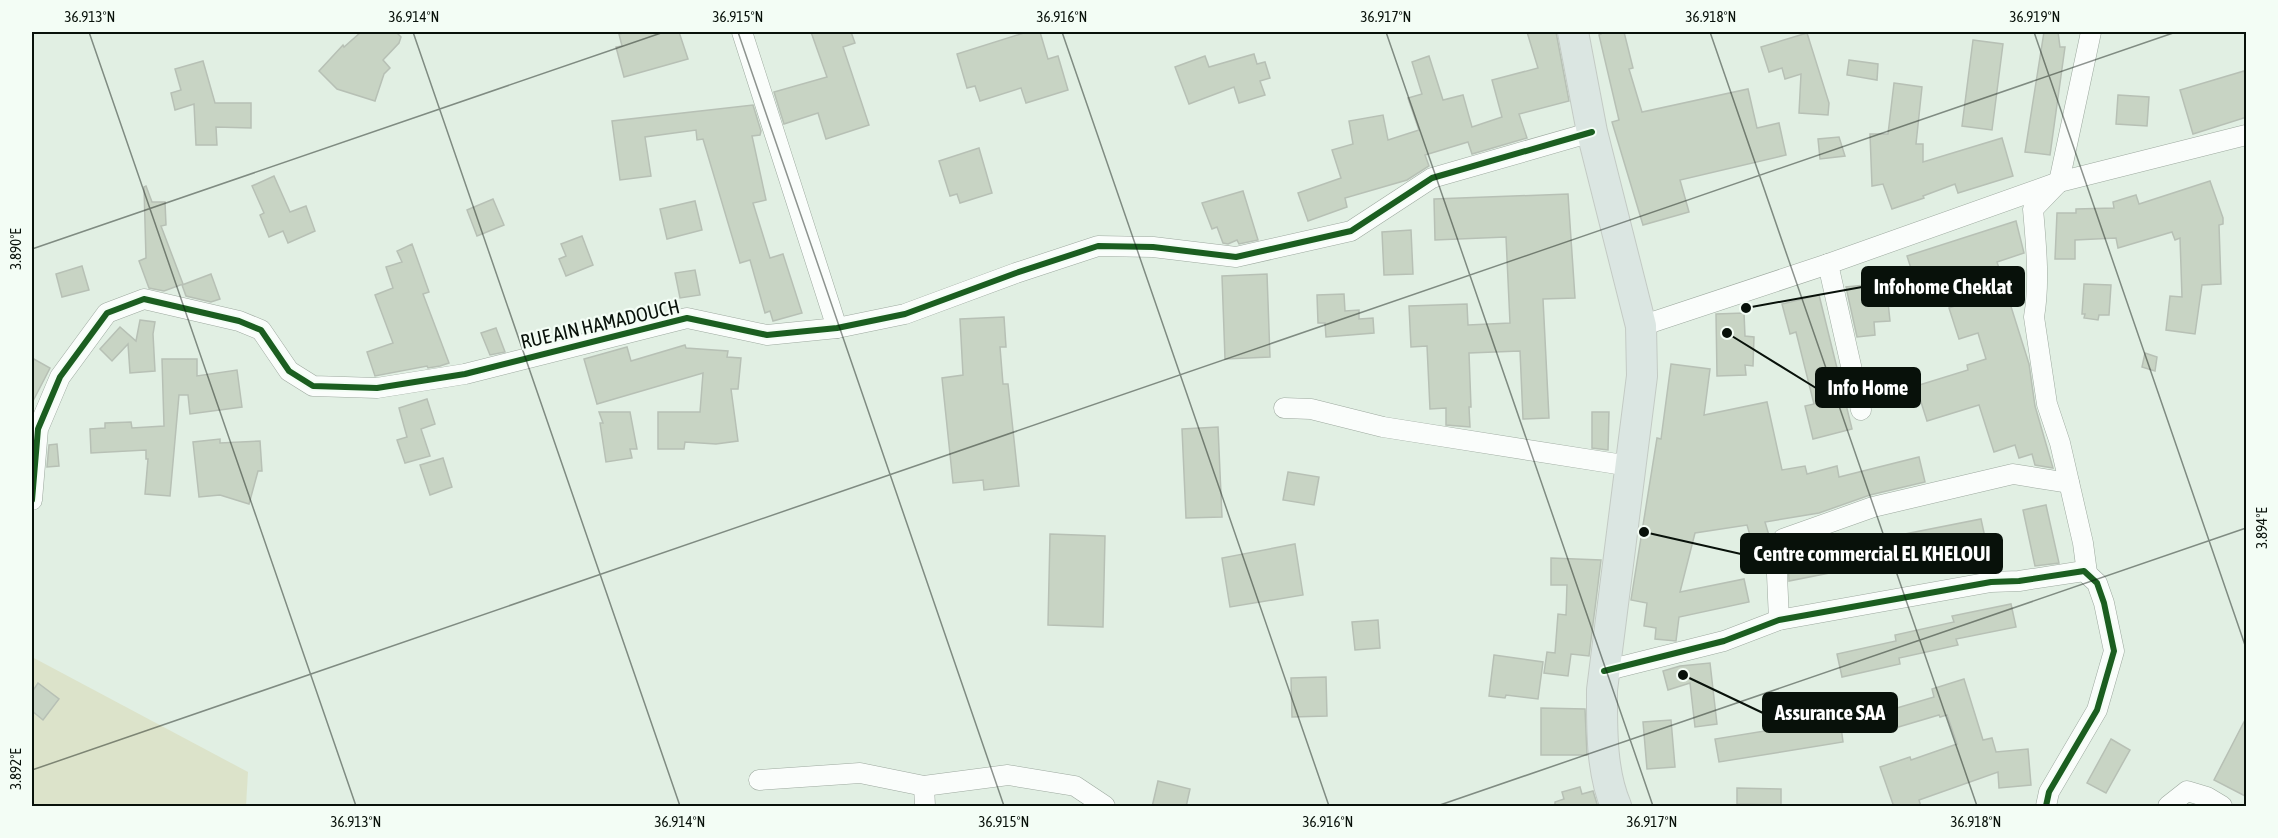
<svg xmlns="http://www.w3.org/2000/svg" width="2278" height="838" viewBox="0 0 2278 838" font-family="'Asap Condensed',sans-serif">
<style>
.built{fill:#d6eeda}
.green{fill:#dce3ca}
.building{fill:#c8d4c4;stroke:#b7c0b5;stroke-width:1.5}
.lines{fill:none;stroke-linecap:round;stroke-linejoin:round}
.street-casing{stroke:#9da99f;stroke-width:21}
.primary-casing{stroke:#c3cac4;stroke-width:32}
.street{stroke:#fafdfb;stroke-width:20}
.primary{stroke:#dbe6e2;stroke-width:30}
.cycleway-casing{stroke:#f3fdf5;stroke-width:10}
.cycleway{stroke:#1b5e20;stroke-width:6}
.ticks{fill:none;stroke:#08110a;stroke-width:1.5;stroke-opacity:0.45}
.labels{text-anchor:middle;stroke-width:4.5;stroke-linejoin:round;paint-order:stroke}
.street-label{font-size:20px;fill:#08110a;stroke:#f3fdf5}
.leader{fill:none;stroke:#08110a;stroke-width:2}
.callout-dot{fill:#08110a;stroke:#f3fdf5;stroke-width:2}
.callout{fill:#08110a;stroke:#08110a;stroke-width:2}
.callout-label{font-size:21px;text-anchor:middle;font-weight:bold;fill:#fff}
.neatline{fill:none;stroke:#08110a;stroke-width:2}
.ticks-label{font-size:15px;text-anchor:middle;fill:#08110a}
</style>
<rect width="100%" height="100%" fill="#e1efe3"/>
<!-- built -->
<path class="built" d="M1837,705l6,37 -24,4 -7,-38z"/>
<!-- green -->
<path class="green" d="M32,657l216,115 -2,34h-214z"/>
<!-- building -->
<g class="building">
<path d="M361,32h35l5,5 -2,6 -16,17 7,8 -6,6 -9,27 -38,-12 -18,-18 24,-26 1,2z"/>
<path d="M628,32h51l9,27 -64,18 -8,-30 6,-1 -3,-12z"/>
<path d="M811,32h40l4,11 -12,4 26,78 -43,14 -8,-26 -34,11 -10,-32 53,-15z"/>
<path d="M1027,32h13l8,27 10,-3 10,34 -42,13 -5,-15 -41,13 -5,-15 -8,2 -10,-34z"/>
<path d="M1527,32h29l13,69 -50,13 8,24 -55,16 -4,-12 -43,13 4,11 -22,14 -62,18 2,9 -39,14 -10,-28 43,-15 -9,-28 21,-6 -4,-23 34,-6 5,25 31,-10 -11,-32 14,-4 -10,-32 17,-6 14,44 20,-5 9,32 30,-10 -10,-37 46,-12z"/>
<path d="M1601,32h23l9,36 -4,1 13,43 106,-23 9,39 22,-5 7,32 -106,25 9,32 -46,13 -31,-103 7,-2 -20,-85 2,-1z"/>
<path d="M2044,32h14l2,15h5l-15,108 -25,-3z"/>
<path d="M1807,33l22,70 -1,12 -29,-2 2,-39 -16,5 -3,-11 -13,4 -8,-25z"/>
<path d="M1973,40l30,4 -11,86 -30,-4z"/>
<path d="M1254,54l3,10 8,-2 5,16 -10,3 5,14 -26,8 -5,-16 -45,17 -14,-37 30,-11 4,11z"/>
<path d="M1849,60l29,4 -1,16 -30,-5z"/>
<path d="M203,61l12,42h36v25l-35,-1 1,18h-21l-2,-41 -19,6 -4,-17 10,-3 -6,-21z"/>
<path d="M2244,71l3,9v37l-54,17 -13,-44z"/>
<path d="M1894,83l28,4 -6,57h7v18l79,-24 11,38 -55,17 -3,-9 -32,12 1,2 -32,11 -9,-25 -11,2 -2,-52h18z"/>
<path d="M2118,95l31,2 -2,29 -31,-2z"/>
<path d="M753,105l8,26 -1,4 -8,1 14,64 -13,3 17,55 13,-4 19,59 -29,8 -3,-10 -5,2 -15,-53 -10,3 -37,-124 -6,1 -1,-10 -51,7 6,39 -31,4 -8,-59z"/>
<path d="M1839,137l6,19 -25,3 -2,-20z"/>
<path d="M979,148l13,45 -32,10 -3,-9 -7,2 -11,-35z"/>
<path d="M274,176l16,36 16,-6 9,25 -27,12 -5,-12 -14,6 -9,-22 4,-2 -12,-27z"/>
<path d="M2210,181l13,37v6l-4,1 2,59 -19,1 -7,49 -29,-4 4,-34 12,1 -2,-59 -5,2 -3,-8 -54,16 -2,-10 -41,2v19h-20l2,-46h19v-4l38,-1 -1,-6 23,-7 3,9z"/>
<path d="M146,186l6,16h13l1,23 -5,1 22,58 -19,7 -15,-3 -10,-27 7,-3 -2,-71z"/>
<path d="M1243,191l15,49 -19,4 -2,-4 -9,4 -5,-1 -6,-16 -5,2 -10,-26z"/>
<path d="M1568,194l7,104 -32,1 6,119 -26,1 -3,-68 -51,2 2,54h-2l1,20 -24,-2v-17l-16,1 -3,-63 -16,1 -2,-41 58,-2 1,21 42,-2 -4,-86 -71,3 -1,-41z"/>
<path d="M493,199l11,26 -27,11 -10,-26z"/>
<path d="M695,201l7,29 -35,9 -7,-30z"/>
<path d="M2016,221l8,32 -27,9 32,102 6,42 18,62 -18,-3 -3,-11 -13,4 -4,-13 -21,7 -15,-47 -52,16 -11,-35 52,-16 -1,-5 19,-6 -8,-26 -19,6 -10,-31 20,-7 -9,-28 -43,14 -10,-31z"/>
<path d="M1411,230l2,44 -29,1 -2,-43z"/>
<path d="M582,236l11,29 -27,11 -7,-17 7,-3 -5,-12z"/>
<path d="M412,244l17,48 -6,2 26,69 -9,3 -12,2 -1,-2 -52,10 -8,-24 26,-9 -18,-48 18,-7 -7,-21 16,-5 -5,-11z"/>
<path d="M82,266l7,24 -27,7 -6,-23z"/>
<path d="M695,270l5,25 -20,3 -5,-25z"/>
<path d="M211,274l9,25 -9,3 -25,-6 -4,-11z"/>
<path d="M1267,274l3,83 -45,2 -3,-83z"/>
<path d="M1886,283l4,38 -16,1 1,13 -18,2 -11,-50z"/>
<path d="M2084,284l27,1 -2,30h-10l-1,5 -14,-2 1,-4h-3z"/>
<path d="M1344,294l1,17 14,-1v9l14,-1 1,15 -48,4 -1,-14h-7l-1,-28z"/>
<path d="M1819,295l33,134 -39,10 -8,-33 9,-2 -18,-72 -6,2 -8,-30z"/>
<path d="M1744,313l1,23 9,1 -1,29 -8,-1 1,10 -29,1 -1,-62z"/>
<path d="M1004,317l2,30h-6l3,37h5l11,102 -35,4 -1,-10 -30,3 -11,-105 21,-3 -3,-56z"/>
<path d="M140,320l15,2 -2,12 2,37 -25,2 -2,-29 -16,17 -12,-12 20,-22 16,14z"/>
<path d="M496,328l9,24 -15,3 -9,-22z"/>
<path d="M685,345l1,3 42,3 -1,6 14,1 -3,31h-7l7,52 -22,3 -31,-2 -1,7h-26v-37h42l3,-39 -106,31 -13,-45 43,-12 4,14z"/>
<path d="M2145,353l12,4 -2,14 -13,-4z"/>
<path d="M32,358l18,10 -18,35z"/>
<path d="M162,359h35v17l40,-6 5,37 -52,7 -2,-19h-9l-9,101 -25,-2 3,-35h-2v-9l-55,3 -1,-24 15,-1v-5l26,-1 1,6 32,-2z"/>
<path d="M1671,364l39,5 -6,46 63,-13 15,68 23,-4 2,8 30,-8 2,11 80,-20 6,25 -55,13 -51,18 -54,9 5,17 -4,6 -12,4 -7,-24 -52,8 -15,59 64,-13 5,23 -70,15 -3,24 -21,-2 1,-11 -12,-2 3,-23 -16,-3 26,-162 4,1z"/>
<path d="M427,399l8,25 -14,5 9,27 -25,7 -8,-23 10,-3 -8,-29z"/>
<path d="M599,412h31l7,37h-7l2,9 -26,4 -6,-39h3z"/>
<path d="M1592,412h17l-1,38 -16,-2z"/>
<path d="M1218,427l4,90 -36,1 -4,-89z"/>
<path d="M220,439v4l40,-2 2,30h-4l-9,33 -29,-9 -21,2 -6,-55z"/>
<path d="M57,444l2,22 -12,1 2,-22z"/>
<path d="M443,458l9,29 -22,8 -10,-30z"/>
<path d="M1288,472l31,5 -5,28 -31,-5z"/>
<path d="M2046,505l13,58 -24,3 -12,-56z"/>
<path d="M1981,519l5,23 -197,39 -1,-24z"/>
<path d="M1050,534l55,2 -2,91 -55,-2z"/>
<path d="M1295,544l8,51 -73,12 -8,-49z"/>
<path d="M1551,558l50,2 -12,96 -18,-2 -3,22 -24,-3 3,-21 8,1 3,-39 8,1 1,-30h-16z"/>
<path d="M2011,604l5,23 -60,12 2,6 -59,13 1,6 -58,13 -5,-23 59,-13 -1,-6 59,-13 -2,-6z"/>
<path d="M1378,620l2,28 -25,2 -3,-28z"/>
<path d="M1494,655l49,7 -5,37 -32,-4 -1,3 -16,-2z"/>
<path d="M1710,663l7,61 -22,3 -5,-44 -22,7 -5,-19 17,-5z"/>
<path d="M1326,677l1,39 -35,1 -1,-39z"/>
<path d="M1964,679l19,61 9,-2 4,14 32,-3 3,36 -32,3 -1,-16 -79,28 2,7h-27l-14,-40 30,-10 1,3 46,-16 -10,-29 -7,2 -1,-2 -44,13 -5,-18 44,-13 -2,-8z"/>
<path d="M38,683l21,16 -16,21 -11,-9v-19z"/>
<path d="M1541,708l44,1 2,46h-46z"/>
<path d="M2247,716v81l-33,-17z"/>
<path d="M1840,719l3,23 -124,20 -4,-23z"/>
<path d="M1671,720l4,47 -28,2 -4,-47z"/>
<path d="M2111,739l19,11 -24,43 -19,-10z"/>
<path d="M1158,781l32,8 -4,18h-34z"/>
<path d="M1580,787l2,7 11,-3 5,16h-43v-5l9,-3 -2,-7z"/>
<path d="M1737,788l44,1v16l-44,-1z"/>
</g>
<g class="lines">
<!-- street casing -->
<g class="street-casing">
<g id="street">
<path d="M742,32l95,296"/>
<path d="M1828,264l33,146"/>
<path d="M1641,326l187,-62 231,-82 187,-47"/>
<path d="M1284,408l27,1 72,18 247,39"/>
<path d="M32,500l6,-71 22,-52 47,-64 37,-14 95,22 22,9 28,41 24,15 64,2 88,-14 222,-56 80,17 70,-7 68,-14 111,-41 82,-27 55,1 83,10 115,-26 81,-53 160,-46"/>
<path d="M2087,573l-4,-30 -23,-100 -13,-39 -13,-87c6,-35 2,-73 -1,-108l26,-27 32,-150"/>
<path d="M1779,620l-3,-68 7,-13 90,-32 140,-33 56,9"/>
<path d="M1604,671l120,-30 55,-21 212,-38 28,-1 65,-10 13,12 7,20 10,48 -17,59 -48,82 -3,14"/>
<path d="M759,780l101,-7 64,13 84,-11 67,11 30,20"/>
<path d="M924,786l1,20"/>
<path d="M2168,806l19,-15 20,6 15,9"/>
</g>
</g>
<!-- primary casing -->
<g class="primary-casing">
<path id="primary" d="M1573,32l19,100 49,194 1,50 -40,314c0,38 -1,81 14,116"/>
</g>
<!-- street -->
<use href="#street" class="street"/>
<!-- primary -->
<use href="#primary" class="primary"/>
<!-- cycleway casing -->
<g class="cycleway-casing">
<g id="cycleway">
<path d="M32,500l6,-71 22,-52 47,-64 37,-14 95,22 22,9 28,41 24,15 64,2 88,-14 222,-56 80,17 70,-7 68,-14 111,-41 82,-27 55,1 83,10 115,-26 81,-53 160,-46"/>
<path d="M1604,671l120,-30 55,-21 212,-38 28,-1 65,-10 13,12 7,20 10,48 -17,59 -48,82 -3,14"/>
</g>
</g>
<!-- cycleway -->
<use href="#cycleway" class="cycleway"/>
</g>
<!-- ticks -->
<path class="ticks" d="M89,32l267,774M413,32l267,774M738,32l266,774M1062,32l267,774M1386,32l267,774M1710,32l267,774M2034,32l212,616M32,249l632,-217M32,770l2144,-738M32,805v1M1437,806l809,-278"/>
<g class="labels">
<!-- street labels -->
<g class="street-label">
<text transform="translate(600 324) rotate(-13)" y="7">RUE AIN HAMADOUCH</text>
</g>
</g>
<!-- callouts -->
<path class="leader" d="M1746 308L1862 287M1727 333L1816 388M1644 532L1741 554M1683 675L1763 713"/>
<g class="callout-dot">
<circle cx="1746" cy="308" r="6"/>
<circle cx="1727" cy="333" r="6"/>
<circle cx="1644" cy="532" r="6"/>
<circle cx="1683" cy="675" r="6"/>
</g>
<g class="callout">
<rect x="1862" y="267" width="162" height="39" rx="6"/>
<rect x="1816" y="368" width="104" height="39" rx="6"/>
<rect x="1741" y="534" width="261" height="39" rx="6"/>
<rect x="1763" y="693" width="134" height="39" rx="6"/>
</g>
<g class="callout-label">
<text x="1943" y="294">Infohome Cheklat</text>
<text x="1868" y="395">Info Home</text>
<text x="1872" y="561">Centre commercial EL KHELOUI</text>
<text x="1830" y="720">Assurance SAA</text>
</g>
<!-- border -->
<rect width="2278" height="838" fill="none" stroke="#f3fdf5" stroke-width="66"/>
<rect x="33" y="33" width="2212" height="772" class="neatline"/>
<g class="ticks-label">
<text x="90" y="22">36.913°N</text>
<text x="414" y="22">36.914°N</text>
<text x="738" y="22">36.915°N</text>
<text x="1062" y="22">36.916°N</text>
<text x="1386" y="22">36.917°N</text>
<text x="1711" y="22">36.918°N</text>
<text x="2035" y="22">36.919°N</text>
<text transform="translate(16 249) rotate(-90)" y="5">3.890°E</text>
<text transform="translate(2262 528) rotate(-90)" y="5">3.894°E</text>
<text transform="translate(16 769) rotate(-90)" y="5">3.892°E</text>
<text x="356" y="827">36.913°N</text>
<text x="680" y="827">36.914°N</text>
<text x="1004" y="827">36.915°N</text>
<text x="1328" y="827">36.916°N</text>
<text x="1652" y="827">36.917°N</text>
<text x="1976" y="827">36.918°N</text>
</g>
</svg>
